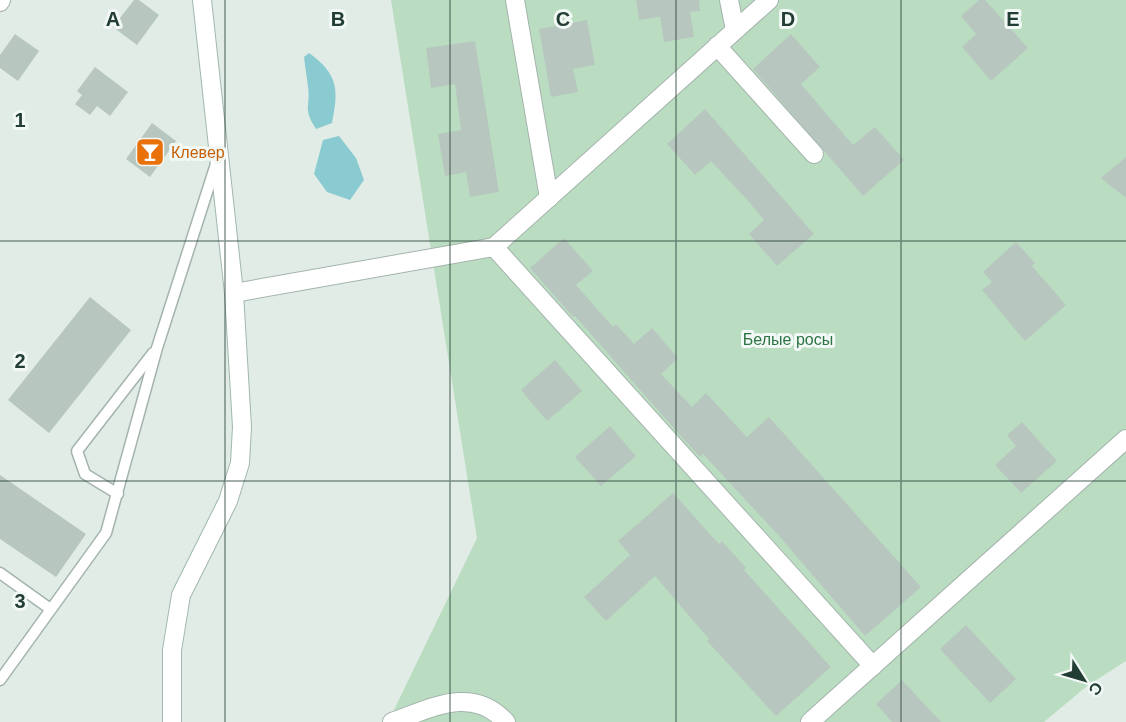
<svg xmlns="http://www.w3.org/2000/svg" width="1126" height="722" viewBox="0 0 1126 722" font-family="Arial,sans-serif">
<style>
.green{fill:#baddc1}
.water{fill:#89cbd1}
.building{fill:#b7c7bf}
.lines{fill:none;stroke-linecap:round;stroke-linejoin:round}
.lane-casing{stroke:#a4b4ad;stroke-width:13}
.street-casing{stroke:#a4b4ad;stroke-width:20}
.secondary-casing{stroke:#a0b8ae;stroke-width:20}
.lane{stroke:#fff;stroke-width:10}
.street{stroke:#fff;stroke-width:18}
.secondary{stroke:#fff;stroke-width:18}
.grid{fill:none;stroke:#223d34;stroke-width:1.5;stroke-opacity:0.55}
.labels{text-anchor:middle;stroke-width:6;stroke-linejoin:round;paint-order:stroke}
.food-label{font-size:16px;fill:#c56008;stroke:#f2f8f5;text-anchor:start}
.park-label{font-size:16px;fill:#2c7343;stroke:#f2f8f5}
.grid-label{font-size:20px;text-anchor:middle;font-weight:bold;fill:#223d34;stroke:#f2f8f5;stroke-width:6;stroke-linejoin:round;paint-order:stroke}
</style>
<rect width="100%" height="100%" fill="#e1ece6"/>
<!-- green -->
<path class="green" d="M391,0h735v661l-39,25 -43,36h-635l-17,-8 85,-176z"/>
<!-- water -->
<g class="water">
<path d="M309,53c29,21 30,36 23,70l-16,6c-14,-22 -5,-22 -8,-42 -1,-10 -3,-20 -4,-30z"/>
<path d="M339,136l17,22 8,22 -14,20 -23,-8 -13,-18 9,-34z"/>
</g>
<!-- building -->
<g class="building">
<path d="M134,0h5l20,15 -22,30 -24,-18z"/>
<path d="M636,0h63l1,11 -10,1 4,25 -30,5 -4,-25 -21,3z"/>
<path d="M979,0h6l43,48 -37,33 -29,-34 14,-13 -15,-18z"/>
<path d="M587,20l8,45 -22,4 5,23 -27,5 -12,-68z"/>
<path d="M15,34l24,17 -21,30 -18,-13v-13z"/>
<path d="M791,34l29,33 -19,17 52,61 22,-18 29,33 -41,36 -110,-127z"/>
<path d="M475,41l24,151 -29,5 -4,-25 -21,4 -7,-42 23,-4 -6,-46 -24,4 -5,-40z"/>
<path d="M95,67l33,25 -18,24 -13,-10 -7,9 -15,-11 7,-9 -5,-4z"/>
<path d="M705,109l109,125 -37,32 -28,-32 15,-14 -16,-19 -37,-40 -16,14 -28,-31z"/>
<path d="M152,123l24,18 -26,36 -24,-18z"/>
<path d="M1126,157v41l-25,-20z"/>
<path d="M564,238l29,33 -17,14 37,42 3,-3 18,20 18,-16 26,30 -17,16 31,33 14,-14 41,44 22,-20 152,170 -56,49 -86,-100 -76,-82 -3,3 -23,-25 -102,-116 -2,1 -43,-49z"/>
<path d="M1016,242l19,21 -3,3 34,39 -41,36 -43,-51 10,-8 -9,-10z"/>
<path d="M90,297l41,33 -82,103 -41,-33z"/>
<path d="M555,360l27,31 -35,30 -26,-31z"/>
<path d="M1022,422l35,39 -36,32 -26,-28 21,-19 -9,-11z"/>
<path d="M610,426l26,30 -35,30 -26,-29z"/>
<path d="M0,475l86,59 -30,43 -56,-38z"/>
<path d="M673,493l46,51 3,-3 24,27 -2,2 87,97 -55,49 -69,-75 2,-2 -54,-63 -49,45 -22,-24 46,-42 -12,-14z"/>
<path d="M966,625l50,54 -26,24 -50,-54z"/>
<path d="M902,680l39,42h-49l-16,-18z"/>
</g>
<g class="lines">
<!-- lane casing -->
<g class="lane-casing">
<g id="lane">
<path d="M118,494l-33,-20 -8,-23 76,-98"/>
<path d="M0,573l49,35"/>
<path d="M0,680l106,-147 51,-185 59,-184"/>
</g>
</g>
<!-- street casing -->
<g class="street-casing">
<g id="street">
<path d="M515,0l34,198"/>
<path d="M729,0l6,30"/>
<path d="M0,2l1,-2"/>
<path d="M717,46l97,108"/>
<path d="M494,247l379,419"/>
<path d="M234,293l260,-46 275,-247"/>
<path d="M392,722c40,-14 80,-37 114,0"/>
<path d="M810,722l316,-283"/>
</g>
</g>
<!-- secondary casing -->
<g class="secondary-casing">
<path id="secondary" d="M172,722v-72l9,-55 47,-94 12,-38 2,-36 -8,-134 -32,-293"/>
</g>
<!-- lane -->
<use href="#lane" class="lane"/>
<!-- street -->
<use href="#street" class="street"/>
<!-- secondary -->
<use href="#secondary" class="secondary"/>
</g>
<!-- grid -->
<path class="grid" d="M225,0v722M450,0v722M676,0v722M901,0v722M0,241h1126M0,481h1126"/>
<!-- icons -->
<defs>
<g id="bar-square" transform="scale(1.5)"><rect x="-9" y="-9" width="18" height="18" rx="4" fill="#e8710a" stroke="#f2f8f5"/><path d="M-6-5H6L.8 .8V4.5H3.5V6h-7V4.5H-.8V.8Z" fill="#fff"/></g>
</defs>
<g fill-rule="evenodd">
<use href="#bar-square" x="150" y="152"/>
</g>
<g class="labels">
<!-- food labels -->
<g class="food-label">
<text x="171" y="158">Клевер</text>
</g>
<!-- park labels -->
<g class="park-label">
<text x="788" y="345">Белые росы</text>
</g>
</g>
<g class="grid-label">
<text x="113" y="26">A</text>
<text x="338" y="26">B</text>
<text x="563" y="26">C</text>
<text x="788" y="26">D</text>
<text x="1013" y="26">E</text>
<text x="20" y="127">1</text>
<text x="20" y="368">2</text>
<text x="20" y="608">3</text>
</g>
<!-- north arrow -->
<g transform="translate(1084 680) rotate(127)" stroke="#f2f8f5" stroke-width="4.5" paint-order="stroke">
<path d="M0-4.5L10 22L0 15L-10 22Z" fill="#223d34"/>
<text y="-9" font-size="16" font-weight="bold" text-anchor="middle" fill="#223d34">С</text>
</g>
</svg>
